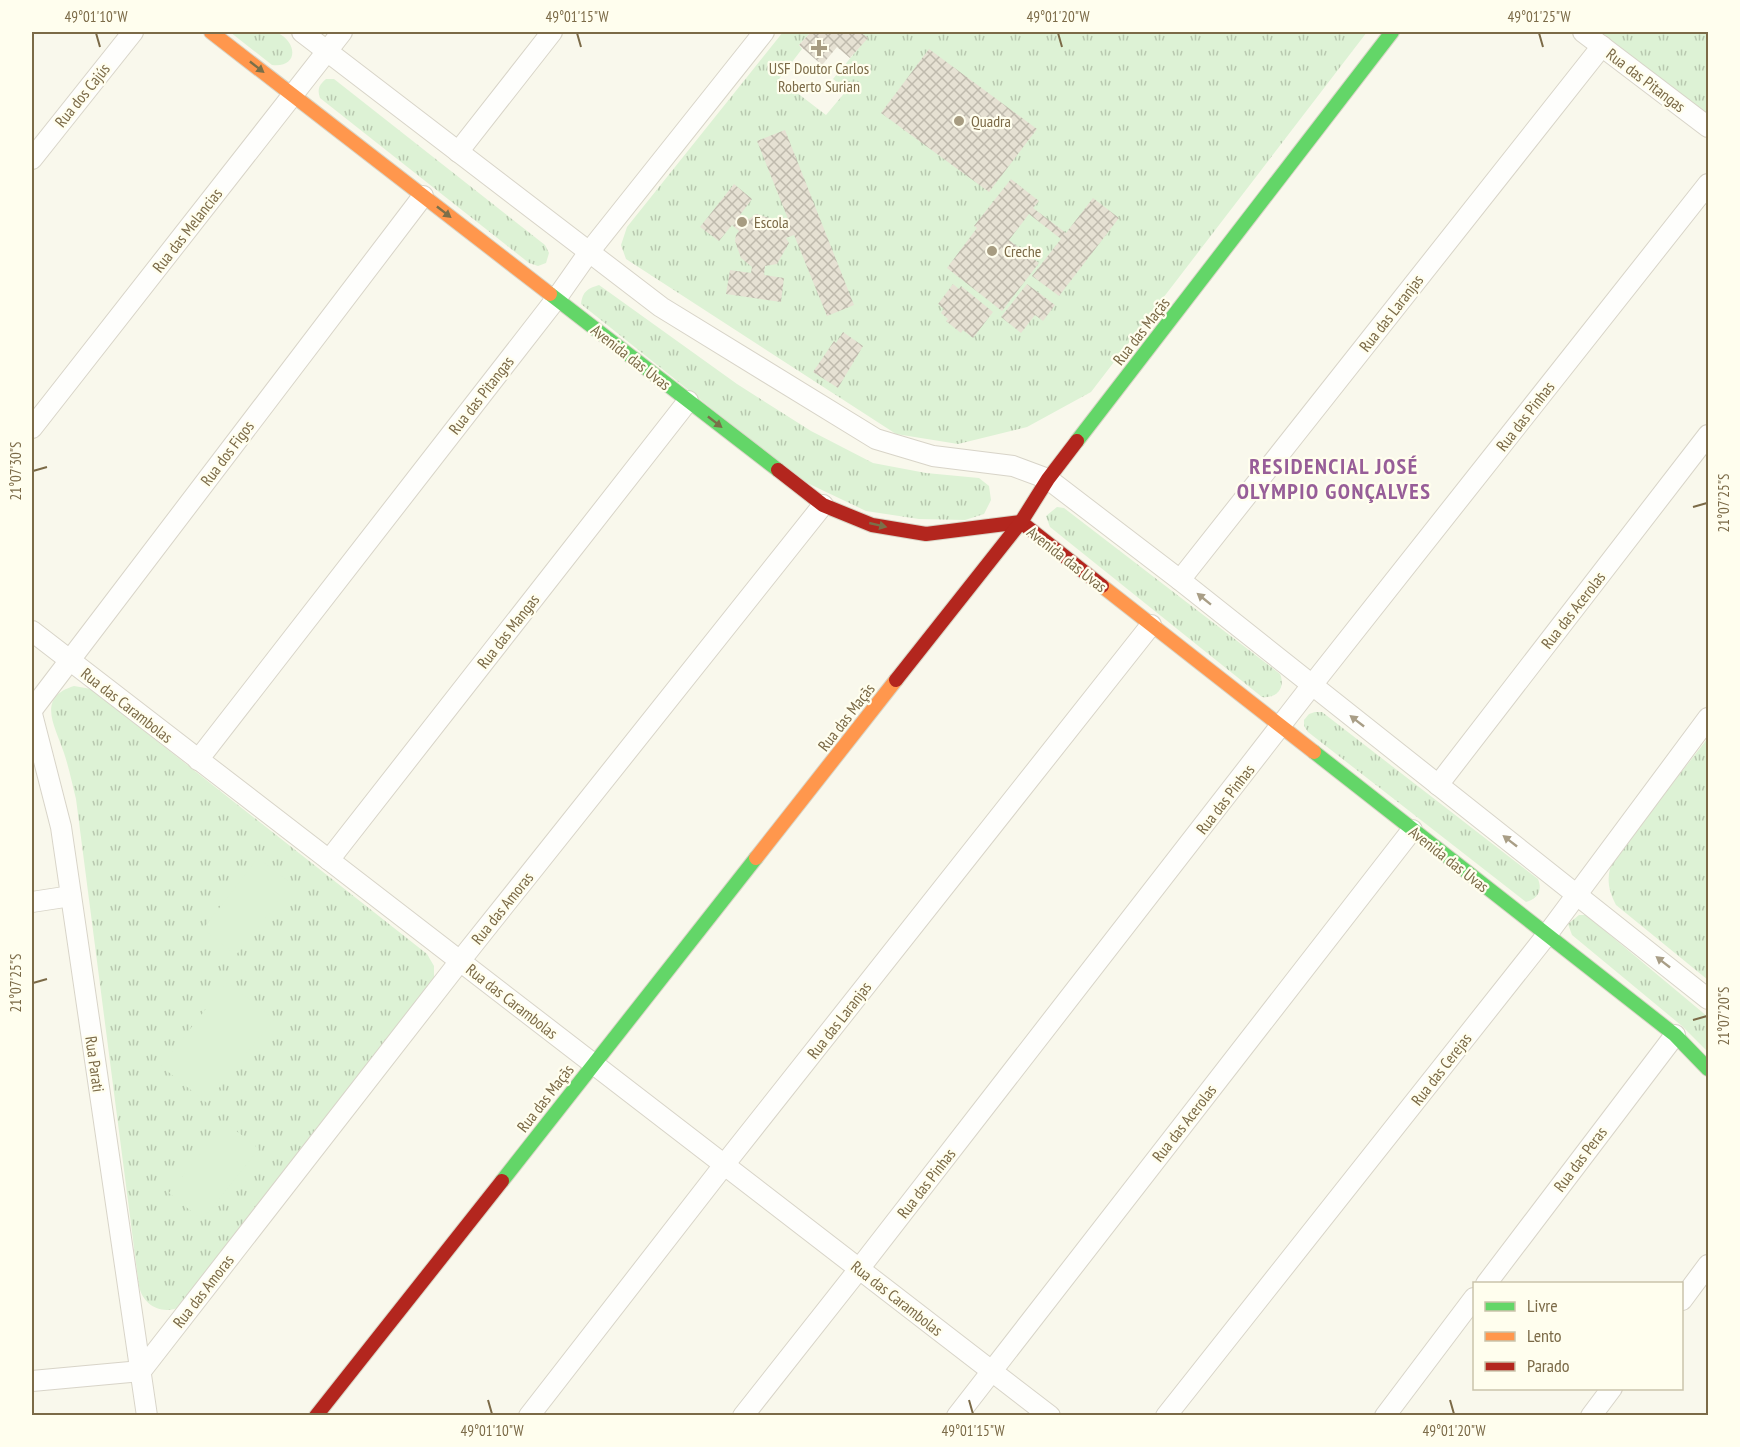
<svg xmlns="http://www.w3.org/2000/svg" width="1740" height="1447" viewBox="0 0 1740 1447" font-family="'PT Sans Narrow',sans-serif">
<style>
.grass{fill:url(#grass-tufts)}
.garden{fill:#ddf2d5}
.building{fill:url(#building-cross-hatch)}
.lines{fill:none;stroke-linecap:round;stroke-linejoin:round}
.street-casing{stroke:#d8d4c8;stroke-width:22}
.fast-casing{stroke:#d9d5c7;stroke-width:16}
.slow-casing{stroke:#d9d5c7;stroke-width:16}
.jam-casing{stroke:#d9d5c7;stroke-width:16}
.street{stroke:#fefefc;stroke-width:20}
.fast{stroke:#63d668;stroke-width:14}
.slow{stroke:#ff974d;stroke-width:14}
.jam{stroke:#b3261e;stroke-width:14}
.oneway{fill:#7a6f49}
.oneway2{fill:#a99e86}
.ticks{fill:none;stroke:#7b6a47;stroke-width:2}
.poi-dot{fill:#a79c81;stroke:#fffeee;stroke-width:2}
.labels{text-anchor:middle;stroke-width:4.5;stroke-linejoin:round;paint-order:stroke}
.poi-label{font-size:16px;fill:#7b6a47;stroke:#fffeee;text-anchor:start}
.street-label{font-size:16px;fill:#7b6a47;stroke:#fffeee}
.district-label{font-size:22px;font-weight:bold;letter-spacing:1.5px;fill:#975e98;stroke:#fffeee}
.neatline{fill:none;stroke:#7b6a47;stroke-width:2}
.ticks-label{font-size:15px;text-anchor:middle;fill:#7b6a47}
</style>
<defs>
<pattern id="grass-tufts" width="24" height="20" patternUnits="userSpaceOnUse" patternTransform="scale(1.5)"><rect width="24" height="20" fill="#ddf2d5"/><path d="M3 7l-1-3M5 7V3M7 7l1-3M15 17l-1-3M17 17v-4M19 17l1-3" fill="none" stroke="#b8c8af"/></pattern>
<pattern id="building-cross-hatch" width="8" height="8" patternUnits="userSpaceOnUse" patternTransform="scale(1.5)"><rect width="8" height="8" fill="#e6e1d3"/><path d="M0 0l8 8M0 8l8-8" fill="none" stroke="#bfbaad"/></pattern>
</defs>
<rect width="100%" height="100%" fill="#f9f8ec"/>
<!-- grass -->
<g class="grass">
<path d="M230,32c11,0 39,-4 48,1 20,10 20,35 -6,32z"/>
<path d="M783,32h23l3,2 -10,11 3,4 -23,30 47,36 21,-25 -14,-11 34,-41 -7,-6h507l-276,360 -64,35 -69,17 -62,-10 -270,-175 -5,-14 6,-18z"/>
<path d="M1601,32h107v85z"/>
<path d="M326,79h8l211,166 4,8 -3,10 -8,3 -9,-3 -209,-165c-3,-9 -1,-13 6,-19z"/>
<path d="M599,285l138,99 74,47 62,32 53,10 53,5 10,8 2,14 -7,14 -19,6 -46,-1 -53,-8 -65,-31 -220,-176c2,-13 6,-15 18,-19z"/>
<path d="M1057,507l7,1 216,166c6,14 -4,25 -18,23l-212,-170 -4,-11z"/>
<path d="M74,686l17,3 336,265 7,12v13l-252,327c-19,10 -39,0 -43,-20l-63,-487c-4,-16 -7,-31 -12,-46 -8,-26 -29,-55 10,-67z"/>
<path d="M1315,712h7l216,167c5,12 -1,20 -12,23l-218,-170 -4,-6v-6l5,-6z"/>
<path d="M1708,738v242l-92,-75c-9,-17 -10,-30 -2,-47z"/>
<path d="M1579,915h7l122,102v35l-26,-26 -110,-91 -4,-11z"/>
</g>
<!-- garden -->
<g class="garden">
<path d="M258,858l34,26 -56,71 -33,-26z"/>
<path d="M227,982l47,37 -67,84 -46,-37z"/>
<path d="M225,1122l34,27 -57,71 -33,-27z"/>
</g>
<!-- building -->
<g class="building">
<path d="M806,32h54l8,6 -18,20 -13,-11 -15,18 -23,-20 10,-11z"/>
<path d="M929,49l108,80 -48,63 -108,-79z"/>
<path d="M785,130l69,175 -27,11 -33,-81 -8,3 3,5 -12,21 -12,2 -1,9 20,3 -3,24 -55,-8 4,-24 21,3 1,-6 -11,-9 -6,-17 1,-6 3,-4 -7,-6 -13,16 -19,-14 34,-43 18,15 -12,16 6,6 10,-7 23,7 3,6 8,-3 -33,-83z"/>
<path d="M1011,179l28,22 -6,7 33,25 27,-35 26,20 -60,78 -27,-20 29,-37 -32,-25 -20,26 30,23 -37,48 -55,-43 30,-40 -3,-2z"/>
<path d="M953,284l6,5 2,-3 32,26 -20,26 -10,-8 -2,3 -15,-12 2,-2 -7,-6 3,-4 -6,-5z"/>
<path d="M1027,284l28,21 -12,16 -8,-6 -14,18 -20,-16z"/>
<path d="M843,332l20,14 -25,42 -25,-16 21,-31 2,2z"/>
</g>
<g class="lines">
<!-- street casing -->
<g class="street-casing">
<g id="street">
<path d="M302,32l359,275 215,132 57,17 80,10 35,13 132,101 528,419"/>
<path d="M1583,32l125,95"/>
<path d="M458,152l94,-120"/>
<path d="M32,159l101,-127"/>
<path d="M32,428l310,-396"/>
<path d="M1180,580l422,-534"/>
<path d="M32,631l1018,785"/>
<path d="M32,710l391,-514"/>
<path d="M32,714l29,113 86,589"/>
<path d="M198,760l358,-461 33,-47 175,-220"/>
<path d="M1438,785l270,-350"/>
<path d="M329,860l359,-459"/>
<path d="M32,902l39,-6"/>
<path d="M1486,1284l189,-249"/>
<path d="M1682,1300l26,-35"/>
<path d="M141,1371l319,-410 363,-456"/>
<path d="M32,1381l109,-10"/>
<path d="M529,1416l195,-251 427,-540"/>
<path d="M743,1416l116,-147 453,-584 396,-501"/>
<path d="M957,1416l455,-586"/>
<path d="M1166,1416l380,-480 162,-218"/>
<path d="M1385,1416l89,-118"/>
<path d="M1591,1416l21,-28"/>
</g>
</g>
<!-- fast casing -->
<g class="fast-casing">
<g id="fast">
<path d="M550,294l228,176"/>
<path d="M1077,441l315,-409"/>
<path d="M1314,752l361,283 33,34"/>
<path d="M502,1181l254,-323"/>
</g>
</g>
<!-- slow casing -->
<g class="slow-casing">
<g id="slow">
<path d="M211,32l339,262"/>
<path d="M1102,586l212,166"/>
<path d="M756,858l140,-178"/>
</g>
</g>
<!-- jam casing -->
<g class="jam-casing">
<g id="jam">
<path d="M778,470l45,35 49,20 54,9 95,-12 81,64"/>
<path d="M896,680l125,-158 27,-43 29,-38"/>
<path d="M316,1416l186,-235"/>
</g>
</g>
<!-- street -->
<use href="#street" class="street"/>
<!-- fast -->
<use href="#fast" class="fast"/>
<!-- slow -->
<use href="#slow" class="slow"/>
<!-- jam -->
<use href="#jam" class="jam"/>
</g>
<!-- one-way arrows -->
<defs><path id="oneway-solid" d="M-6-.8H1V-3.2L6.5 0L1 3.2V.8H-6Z" transform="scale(1.5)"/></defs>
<g class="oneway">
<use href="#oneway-solid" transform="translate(257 67) rotate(38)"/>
<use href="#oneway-solid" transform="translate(444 212) rotate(38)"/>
<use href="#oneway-solid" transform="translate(715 422) rotate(38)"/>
<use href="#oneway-solid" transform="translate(878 525) rotate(13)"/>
</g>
<g class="oneway2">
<use href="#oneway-solid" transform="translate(1204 599) rotate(-141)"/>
<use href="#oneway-solid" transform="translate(1357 721) rotate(-142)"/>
<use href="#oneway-solid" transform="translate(1510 841) rotate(-142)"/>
<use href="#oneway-solid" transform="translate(1663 962) rotate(-142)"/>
</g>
<!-- ticks -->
<path class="ticks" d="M96,33l4,14M577,33l4,14M1058,33l4,14M1539,33l4,14M33,471l14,-4M1693,507l14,-4M33,983l14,-4M1693,1020l14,-4M488,1400l4,14M969,1400l4,14M1450,1400l4,14"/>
<!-- markers -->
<g class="poi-dot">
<path d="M816 39h6v6h6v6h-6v6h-6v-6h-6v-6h6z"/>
<circle cx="959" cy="121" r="6"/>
<circle cx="742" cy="222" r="6"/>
<circle cx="992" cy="251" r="6"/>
</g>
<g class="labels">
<!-- poi labels -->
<g class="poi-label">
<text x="819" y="74" text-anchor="middle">USF Doutor Carlos<tspan x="819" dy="18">Roberto Surian</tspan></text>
<text x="971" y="127">Quadra</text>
<text x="754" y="228">Escola</text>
<text x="1004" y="257">Creche</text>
</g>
<!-- street labels -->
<g class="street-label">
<text transform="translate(1646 80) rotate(37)" y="6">Rua das Pitangas</text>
<text transform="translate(82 95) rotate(-51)" y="6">Rua dos Cajús</text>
<text transform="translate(187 230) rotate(-52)" y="6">Rua das Melancias</text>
<text transform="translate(1391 313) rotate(-52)" y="6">Rua das Laranjas</text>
<text transform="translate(1141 331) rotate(-52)" y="6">Rua das Maçãs</text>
<text transform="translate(631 357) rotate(38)" y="6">Avenida das Uvas</text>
<text transform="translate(481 395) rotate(-52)" y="6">Rua das Pitangas</text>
<text transform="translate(1525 416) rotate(-52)" y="6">Rua das Pinhas</text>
<text transform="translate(227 453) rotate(-53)" y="6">Rua dos Figos</text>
<text transform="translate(1067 559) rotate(38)" y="6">Avenida das Uvas</text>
<text transform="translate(1573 610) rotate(-52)" y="6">Rua das Acerolas</text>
<text transform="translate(508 631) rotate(-52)" y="6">Rua das Mangas</text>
<text transform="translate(127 705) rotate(38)" y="6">Rua das Carambolas</text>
<text transform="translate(846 717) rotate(-52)" y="6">Rua das Maçãs</text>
<text transform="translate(1225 799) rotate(-52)" y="6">Rua das Pinhas</text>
<text transform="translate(1449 859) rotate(38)" y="6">Avenida das Uvas</text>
<text transform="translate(502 908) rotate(-51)" y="6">Rua das Amoras</text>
<text transform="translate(512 1001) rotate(38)" y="6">Rua das Carambolas</text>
<text transform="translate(839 1020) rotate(-52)" y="6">Rua das Laranjas</text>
<text transform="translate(95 1064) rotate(82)" y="6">Rua Parati</text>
<text transform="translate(1441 1069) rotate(-52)" y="6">Rua das Cerejas</text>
<text transform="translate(545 1098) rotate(-52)" y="6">Rua das Maçãs</text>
<text transform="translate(1184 1123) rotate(-52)" y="6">Rua das Acerolas</text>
<text transform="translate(1580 1159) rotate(-53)" y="6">Rua das Peras</text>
<text transform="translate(926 1183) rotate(-52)" y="6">Rua das Pinhas</text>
<text transform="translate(203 1291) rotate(-52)" y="6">Rua das Amoras</text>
<text transform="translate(897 1298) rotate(38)" y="6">Rua das Carambolas</text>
</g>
<!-- district labels -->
<g class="district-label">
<text x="1334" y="474">RESIDENCIAL JOSÉ<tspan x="1334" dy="25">OLYMPIO GONÇALVES</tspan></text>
</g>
</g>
<!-- border -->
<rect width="1740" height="1447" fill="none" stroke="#fffeee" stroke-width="66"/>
<!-- legend -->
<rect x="1473" y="1282" width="210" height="108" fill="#fffeee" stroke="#cac3ab" stroke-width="1.5"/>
<rect x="1485" y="1302" width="30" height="9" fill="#63d668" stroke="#cac3ab" stroke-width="1.5"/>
<text x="1527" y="1312" font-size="18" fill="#7b6a47">Livre</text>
<rect x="1485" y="1332" width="30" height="9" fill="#ff974d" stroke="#cac3ab" stroke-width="1.5"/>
<text x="1527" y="1342" font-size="18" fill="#7b6a47">Lento</text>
<rect x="1485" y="1362" width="30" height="9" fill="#b3261e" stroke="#cac3ab" stroke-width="1.5"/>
<text x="1527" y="1372" font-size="18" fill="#7b6a47">Parado</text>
<rect x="33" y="33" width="1674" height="1381" class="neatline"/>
<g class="ticks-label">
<text x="96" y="22">49°01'10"W</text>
<text x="577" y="22">49°01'15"W</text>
<text x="1058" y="22">49°01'20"W</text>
<text x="1539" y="22">49°01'25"W</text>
<text transform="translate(16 471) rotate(-90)" y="5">21°07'30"S</text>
<text transform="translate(1724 503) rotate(-90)" y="5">21°07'25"S</text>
<text transform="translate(16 983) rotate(-90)" y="5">21°07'25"S</text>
<text transform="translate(1724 1016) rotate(-90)" y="5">21°07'20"S</text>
<text x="492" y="1436">49°01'10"W</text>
<text x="973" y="1436">49°01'15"W</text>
<text x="1454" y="1436">49°01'20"W</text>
</g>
</svg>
